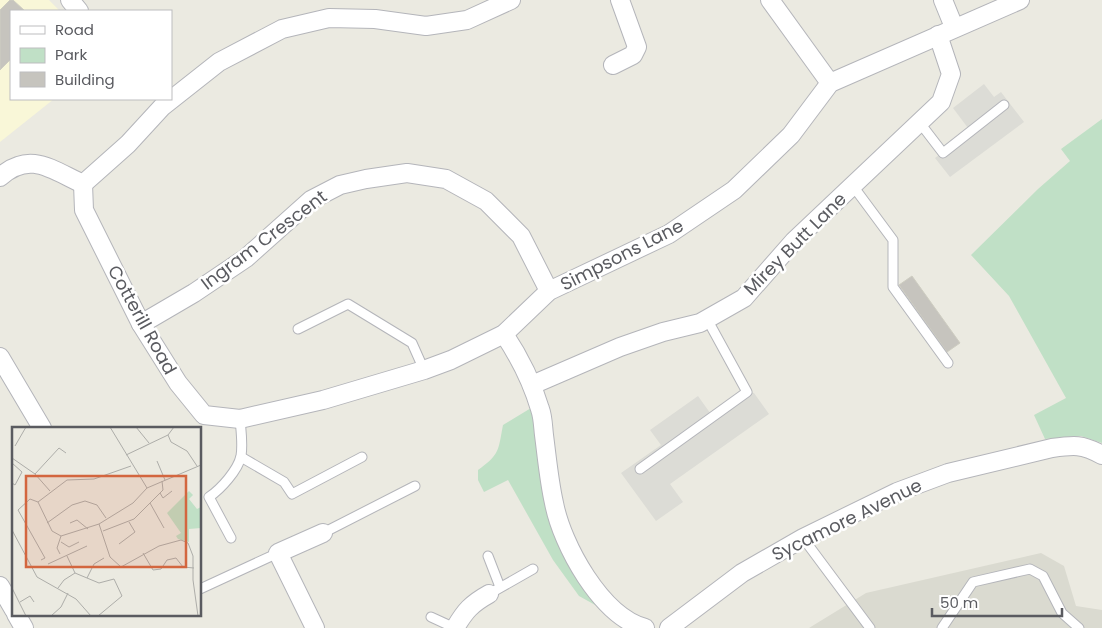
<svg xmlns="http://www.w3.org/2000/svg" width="1102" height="628" viewBox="0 0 1102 628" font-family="Poppins,sans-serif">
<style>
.commercial{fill:#f9f7d8}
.industrial{fill:#dcdcd6}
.education{fill:#dadad0}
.green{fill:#c0e0c6}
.building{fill:#c6c4be;stroke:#cecdc1}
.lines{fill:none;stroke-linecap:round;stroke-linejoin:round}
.lane-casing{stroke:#b4b5ba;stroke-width:11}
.street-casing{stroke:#b4b5ba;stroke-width:20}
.lane{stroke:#fff;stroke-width:9}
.street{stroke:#fff;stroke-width:18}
.labels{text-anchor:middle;stroke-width:5;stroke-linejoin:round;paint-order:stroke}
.street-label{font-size:18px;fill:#5a5b60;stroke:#fff}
.inset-road{fill:none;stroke:#adada9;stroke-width:1}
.view{fill:#d3663f;fill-opacity:0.15;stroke:#d3663f;stroke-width:2.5}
.inset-edge{fill:none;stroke:#5a5b60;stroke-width:2.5}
</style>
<rect width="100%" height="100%" fill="#ebeae1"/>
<!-- commercial -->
<path class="commercial" d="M0,0h49l11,11h-49v88h43l-54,43z"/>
<!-- industrial -->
<g class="industrial">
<path d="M984,84l10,13 7,-5 23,30 -74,55 -15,-19 36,-26 -18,-24z"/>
<path d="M747,392l7,1 15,21 -99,70 13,18 -27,19 -35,-48 40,-28 -11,-15 48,-34 15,21z"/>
</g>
<!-- education -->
<path class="education" d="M1041,553l23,13 12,40 26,4v18h-293l57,-35z"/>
<!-- green -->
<g class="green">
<path d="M1102,119v324l-21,-7 -36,3 -11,-24 32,-17 -57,-102 -38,-41 67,-66 32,-28 -9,-12z"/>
<path d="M531,408l7,16 7,61 61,126 -27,-15 -26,-36 -45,-80 -24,12 -6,-12v-10c22,-16 20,-19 25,-45z"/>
</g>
<!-- building -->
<g class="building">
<path d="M10,0h3l12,11h-14v48l-11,11v-60z"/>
<path d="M912,276l48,67 -13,9 -48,-67z"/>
</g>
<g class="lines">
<!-- lane casing -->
<g class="lane-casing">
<g id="lane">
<path d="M920,123l23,30 61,-48"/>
<path d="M853,186l40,54v47l55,76"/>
<path d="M298,329l50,-25 64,39 12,27"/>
<path d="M241,457l43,25 8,12 70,-37"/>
<path d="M640,469l107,-77 -40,-73"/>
<path d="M323,533l92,-47"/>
<path d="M231,538l-22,-41c12,-8 29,-27 32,-41 2,-12 0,-25 -1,-37"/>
<path d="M803,538l67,90"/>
<path d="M488,556l12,31"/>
<path d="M200,589l78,-36"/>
<path d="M489,594l44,-25"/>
<path d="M431,617l24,11"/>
<path d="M942,628l31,-46 57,-13 13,7 19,37 17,15"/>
</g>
</g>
<!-- street casing -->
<g class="street-casing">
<g id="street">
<path d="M70,0l9,11"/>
<path d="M770,0l60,83"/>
<path d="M943,0l11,27"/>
<path d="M613,65l20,-10 4,-8 -17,-47"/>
<path d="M0,177c30,-27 52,-7 83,7"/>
<path d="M83,184l1,26 57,114 37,59 26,32 36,4 83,-19 101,-30 27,-10 53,-26 45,-43 120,-57 65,-44 57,-55 39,-52 190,-83"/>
<path d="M83,184l45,-40 34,-37 57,-45 63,-33 47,-11 46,1 51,7 41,-6 44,-20"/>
<path d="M141,324l53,-31 52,-35 65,-58 29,-15 26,-6 41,-6 39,6 40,22 35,35 28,55"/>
<path d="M504,334c16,24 28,48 36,75 3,8 3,18 4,26 3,23 5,46 10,68 8,42 47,113 91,125"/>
<path d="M0,357l42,71"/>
<path d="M532,385l88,-38 43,-15 37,-9 44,-25 50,-57 147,-139 10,-28 -13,-39"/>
<path d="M0,586l14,24"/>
<path d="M16,614l8,14"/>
<path d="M315,628l-37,-75 45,-20"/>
<path d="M455,628c10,-17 16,-24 34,-34"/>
<path d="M669,628l73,-55 61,-35 94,-46 51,-19 104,-25c22,-3 30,-4 50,7"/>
</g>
</g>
<!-- lane -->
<use href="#lane" class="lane"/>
<!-- street -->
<use href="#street" class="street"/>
</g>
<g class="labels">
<!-- street labels -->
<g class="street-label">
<text transform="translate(264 240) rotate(-37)" y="6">Ingram Crescent</text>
<text transform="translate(795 244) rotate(-45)" y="6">Mirey Butt Lane</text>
<text transform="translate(622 255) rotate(-27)" y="6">Simpsons Lane</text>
<text transform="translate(142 320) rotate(61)" y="6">Cotterill Road</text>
<text transform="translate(847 520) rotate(-26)" y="6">Sycamore Avenue</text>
</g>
</g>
<!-- overview -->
<g transform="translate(12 427)">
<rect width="189" height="189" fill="#ebeae1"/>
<path d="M177,64l4,4 -4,4 8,10 4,-2v21l-12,1v13l-11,-3 -2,-3 5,-3 -14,-20z" fill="#c0e0c6"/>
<path class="inset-road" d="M98,0l37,61M124,0l13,16M162,0l-6,8 3,7 16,9 10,15M3,19l11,-19M114,28l42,-20M0,31l23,16 15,17M145,34l8,19M0,36l10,9 -7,13 -3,-2M23,47l24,-26 7,5M148,66l3,5 9,-7M26,75l29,-22 27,-1 37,-13M26,75l-8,-3 -12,11 27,48 -4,2M26,75l14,29 9,5M138,76l14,25M35,96l25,-18 13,-4 12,4 9,13M58,96l7,-3 11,9M87,97l11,33 11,10 38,-21 22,-6 7,3 5,13v24l5,36M0,103l25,47 39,22 15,17M91,104l31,-12 29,-29 -1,-9M49,109l38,-12 34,-21 14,-15 54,-23M49,115l8,5 10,-5M107,117l16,-12 -6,-10M131,126l10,17 8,-1 6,-9 9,-2 7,9 11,1M48,127l-3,-6 4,-12M55,129l8,17M36,137l39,-18M75,151l7,-14 10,-6M0,161l14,28M46,161l6,-8 11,-7 24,10 15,-4 8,17 -24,20M8,175l10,-6 4,6M39,189l10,-9 7,-14"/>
<path class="view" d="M14,49h160v91h-160z"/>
<rect width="189" height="189" class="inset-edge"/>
</g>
<!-- legend -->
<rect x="10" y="10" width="162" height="90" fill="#ffffff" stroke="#bdbdbf"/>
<rect x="20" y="26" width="25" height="8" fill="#ffffff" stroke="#bdbdbf"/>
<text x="55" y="35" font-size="15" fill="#5a5b60">Road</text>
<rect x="20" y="48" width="25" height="15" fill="#c0e0c6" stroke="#bdbdbf"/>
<text x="55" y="60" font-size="15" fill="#5a5b60">Park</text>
<rect x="20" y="72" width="25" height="15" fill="#c6c4be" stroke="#bdbdbf"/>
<text x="55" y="85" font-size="15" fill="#5a5b60">Building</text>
<!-- scale -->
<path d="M932 608v8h130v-8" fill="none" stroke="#5a5b60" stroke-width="2.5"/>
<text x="940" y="608" font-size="15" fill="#5a5b60" stroke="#ffffff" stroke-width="4" paint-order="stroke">50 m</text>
</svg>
